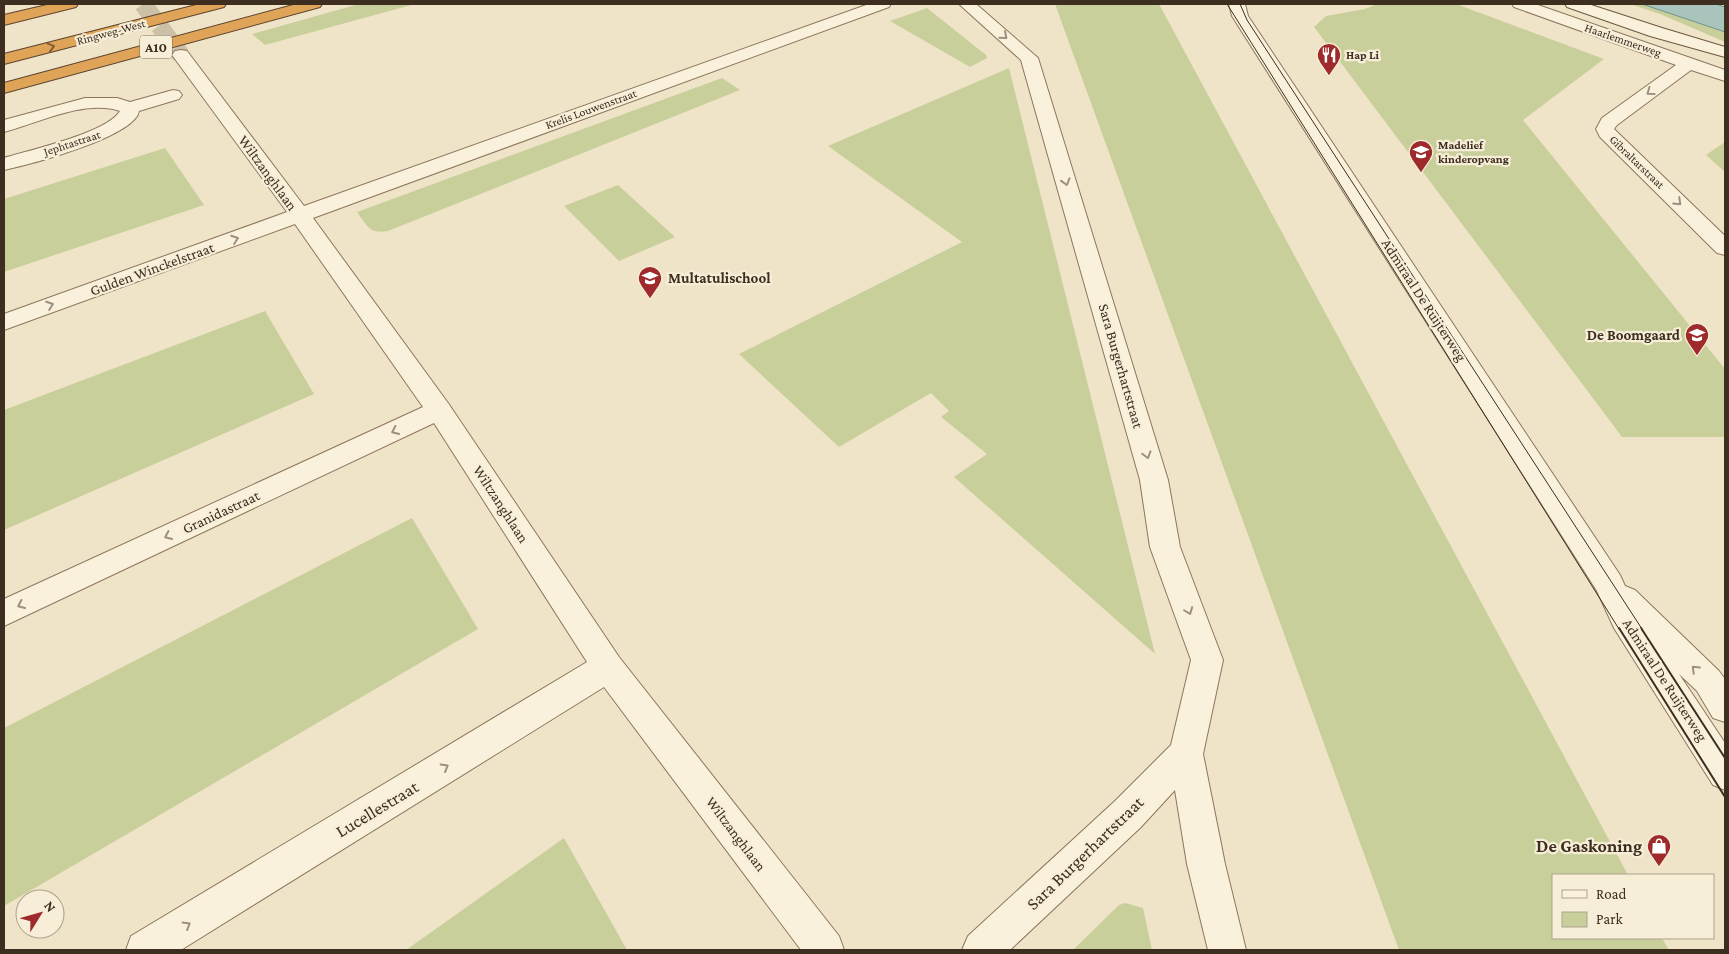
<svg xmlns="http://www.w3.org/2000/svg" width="1729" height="954" viewBox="0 0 1729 954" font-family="'Crimson Pro',serif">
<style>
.green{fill:#c9cf9b}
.water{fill:#a9c4bc;stroke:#6f938a}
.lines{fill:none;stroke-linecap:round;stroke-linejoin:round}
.minor-tunnel{stroke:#ccc0a6;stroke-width:18;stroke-dasharray:18 9;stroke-linecap:butt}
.minor-casing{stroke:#8d765c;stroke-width:2}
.tertiary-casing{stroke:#8d765c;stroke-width:2}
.secondary-casing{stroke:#6f573f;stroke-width:2}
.motorway-casing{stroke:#5b4430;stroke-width:2}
.minor{fill:#faf1dc;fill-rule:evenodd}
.tertiary{fill:#faf1dc;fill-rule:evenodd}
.secondary{fill:#faf1dc;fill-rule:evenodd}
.motorway{fill:#e0a458;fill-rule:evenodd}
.tram-far1{stroke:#3d2e20;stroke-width:1}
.tram{stroke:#3d2e20;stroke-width:2}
.oneway{stroke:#9c907e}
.oneway2{stroke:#7e5d36}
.labels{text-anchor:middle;stroke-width:4.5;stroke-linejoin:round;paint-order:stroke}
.far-street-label{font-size:12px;fill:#3d2e20;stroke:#f7eed8}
.far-poi-label{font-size:12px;font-weight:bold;fill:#3d2e20;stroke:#f7eed8;text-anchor:start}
.shield{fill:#f7eed8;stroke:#756857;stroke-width:1}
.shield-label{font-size:14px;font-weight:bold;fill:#3d2e20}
.street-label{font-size:15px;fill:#3d2e20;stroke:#f7eed8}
.poi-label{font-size:15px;font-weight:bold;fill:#3d2e20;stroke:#f7eed8;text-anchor:start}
.near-street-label{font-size:18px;fill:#3d2e20;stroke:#f7eed8}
.near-poi-label{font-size:18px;font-weight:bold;fill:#3d2e20;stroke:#f7eed8;text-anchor:end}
</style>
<rect width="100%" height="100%" fill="#f0e4c8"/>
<!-- green -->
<g class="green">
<path d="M359,4h56l-150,41 -13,-11z"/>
<path d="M1055,4h104l469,871h-75v63h109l7,12h-270z"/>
<path d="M1377,4h79l148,55 -81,61 202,249v68h-103l-308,-410 12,-11 39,-7z"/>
<path d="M1630,4h12l83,28v10l-65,-28z"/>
<path d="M927,8l59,47 1,3 -17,9 -80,-46z"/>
<path d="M1009,68l146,586 -201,-177 33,-23 -46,-37 8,-6 -18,-18 -92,54 -100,-93 223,-112 -134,-96z"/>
<path d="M722,78l18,12 -352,141c-19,3 -20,-4 -31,-19z"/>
<path d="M1725,142v30l-19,-17z"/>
<path d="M165,148l39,57 -200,67v-73z"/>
<path d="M618,185l57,52 -56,24 -55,-55z"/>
<path d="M265,311l49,83 -310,136v-120z"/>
<path d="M412,518l66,111 -474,277v-178z"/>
<path d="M564,838l63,112h-221z"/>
<path d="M1125,903l18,5 9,42h-79l46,-45z"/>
</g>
<!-- water -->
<path class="water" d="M1642,4h74l9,3v25z"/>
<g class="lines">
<!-- minor-tunnel -->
<path class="minor-tunnel" d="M143,4l38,51"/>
<!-- minor casing -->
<g class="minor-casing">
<g id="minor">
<path d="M869,4h22l-2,3 -576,211 135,185 171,254 220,279 5,14h-43l-197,-263 -423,263h-55l5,-14 456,-274 -153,-239 -430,203v-27l419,-192 -128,-183 -291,106v-16l283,-102 -112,-153 -3,-4 3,-4 6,-1 6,1 117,155z"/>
<path d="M959,4h17l62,54 130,422 12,67 43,113 -20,94 22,110 21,86h-38l-21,-86 -12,-74 -34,37 -131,123h-48l6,-14 147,-135 56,-56 20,-85 -41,-113 -10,-67 -119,-420z"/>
<path d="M1512,4h23l190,66v11l-34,-11 -74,55 -3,4 111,107v19l-8,-2 -117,-116 -4,-8 6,-11 74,-53 -162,-58z"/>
<path d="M173,90l6,1 3,4 -3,4 -40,12c-4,26 -111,54 -135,59v-12c26,-8 103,-25 116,-47 -35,-12 -82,12 -116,21v-12l81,-22h32l13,4z"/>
</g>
</g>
<!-- tertiary casing -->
<g class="tertiary-casing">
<path id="tertiary" d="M1229,4h16l3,12 372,559 5,11 10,4 84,81 6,8v43l-12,-4 -16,-27 -18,-17 46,69v47l-12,-5 -99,-157 -17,-37 -365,-575z"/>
</g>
<!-- secondary casing -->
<g class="secondary-casing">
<path id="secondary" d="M1565,4h23l74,24 63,19v10l-75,-21 -83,-29z"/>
</g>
<!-- motorway casing -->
<g class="motorway-casing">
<g id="motorway">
<path d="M51,4h27l-2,3 -72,18v-10z"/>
<path d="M200,4h26l-2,3 -220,57v-10z"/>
<path d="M297,4h25l-2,3 -316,86v-10z"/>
</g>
</g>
<!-- minor -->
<use href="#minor" class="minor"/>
<!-- tertiary -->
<use href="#tertiary" class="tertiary"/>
<!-- secondary -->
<use href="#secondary" class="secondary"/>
<!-- motorway -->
<use href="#motorway" class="motorway"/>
<!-- tram-far1 -->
<g class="tram-far1">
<path d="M1227,4l392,625"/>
<path d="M1240,4l7,16 395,609"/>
</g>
<!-- tram -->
<g class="tram">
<path d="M1619,628l106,169"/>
<path d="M1641,628l84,130"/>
</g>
</g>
<!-- one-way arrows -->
<defs><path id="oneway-chevron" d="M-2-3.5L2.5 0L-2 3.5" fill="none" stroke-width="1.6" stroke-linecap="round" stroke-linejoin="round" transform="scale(1.25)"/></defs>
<g class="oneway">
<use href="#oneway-chevron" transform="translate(1004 36) rotate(41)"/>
<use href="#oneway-chevron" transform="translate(1650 92) rotate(144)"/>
<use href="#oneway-chevron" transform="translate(1066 182) rotate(73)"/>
<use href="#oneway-chevron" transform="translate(1678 202) rotate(44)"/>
<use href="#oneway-chevron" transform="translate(235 239) rotate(-20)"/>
<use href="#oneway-chevron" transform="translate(50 305) rotate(-20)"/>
<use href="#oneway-chevron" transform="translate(395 431) rotate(155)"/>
<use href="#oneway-chevron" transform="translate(1147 455) rotate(74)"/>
<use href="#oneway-chevron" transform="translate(168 536) rotate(155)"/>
<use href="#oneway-chevron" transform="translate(21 605) rotate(155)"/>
<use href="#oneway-chevron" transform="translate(1189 611) rotate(69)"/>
<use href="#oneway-chevron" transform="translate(1695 669) rotate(-136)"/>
<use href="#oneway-chevron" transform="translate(445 767) rotate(-31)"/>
<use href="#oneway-chevron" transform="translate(187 925) rotate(-31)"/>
</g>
<use class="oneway2" href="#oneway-chevron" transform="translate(51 47) rotate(-15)"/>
<!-- icons -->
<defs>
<g id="restaurant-pin" transform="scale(1.25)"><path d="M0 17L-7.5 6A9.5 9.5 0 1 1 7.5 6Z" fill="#9e2a2b" stroke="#f7eed8"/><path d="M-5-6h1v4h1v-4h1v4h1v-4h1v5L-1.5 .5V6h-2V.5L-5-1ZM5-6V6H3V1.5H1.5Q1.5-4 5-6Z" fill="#fff"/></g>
<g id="school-pin" transform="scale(1.25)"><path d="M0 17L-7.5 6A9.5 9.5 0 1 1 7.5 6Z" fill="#9e2a2b" stroke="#f7eed8"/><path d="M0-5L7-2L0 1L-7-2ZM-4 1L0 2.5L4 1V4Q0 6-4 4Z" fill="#fff"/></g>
<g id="shop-pin" transform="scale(1.25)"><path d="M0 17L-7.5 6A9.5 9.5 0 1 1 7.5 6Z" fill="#9e2a2b" stroke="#f7eed8"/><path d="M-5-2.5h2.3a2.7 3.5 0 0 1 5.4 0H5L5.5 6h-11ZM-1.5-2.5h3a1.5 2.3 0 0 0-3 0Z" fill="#fff"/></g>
</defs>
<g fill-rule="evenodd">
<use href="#restaurant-pin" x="1329" y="55"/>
<use href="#school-pin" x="1421" y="152"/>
<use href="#school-pin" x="650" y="278"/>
<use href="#school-pin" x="1697" y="335"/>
<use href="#shop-pin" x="1659" y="846"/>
</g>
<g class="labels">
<!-- far-street labels -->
<g class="far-street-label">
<text transform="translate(111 32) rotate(-15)" y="4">Ringweg-West</text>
<text transform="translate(1623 40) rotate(19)" y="4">Haarlemmerweg</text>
<text transform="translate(591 109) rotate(-20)" y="4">Krelis Louwenstraat</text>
<text transform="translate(72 143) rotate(-18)" y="4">Jephtastraat</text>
<text transform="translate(1637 162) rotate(44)" y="4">Gibraltarstraat</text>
</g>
<!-- far-poi labels -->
<g class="far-poi-label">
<text x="1346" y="59">Hap Li</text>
<text x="1438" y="149">Madelief<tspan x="1438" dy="14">kinderopvang</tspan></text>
</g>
<!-- shield labels -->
<rect class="shield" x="140" y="35.5" width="32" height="23" rx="4"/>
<g class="shield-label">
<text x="156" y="52">A10</text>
</g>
<!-- street labels -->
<g class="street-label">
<text transform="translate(268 173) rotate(54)" y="5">Wiltzanghlaan</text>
<text transform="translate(152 269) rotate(-20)" y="5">Gulden Winckelstraat</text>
<text transform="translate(1424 300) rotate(57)" y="5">Admiraal De Ruijterweg</text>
<text transform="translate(1121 366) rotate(74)" y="5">Sara Burgerhartstraat</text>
<text transform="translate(501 504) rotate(57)" y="5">Wiltzanghlaan</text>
<text transform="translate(221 512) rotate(-25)" y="5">Granidastraat</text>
<text transform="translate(1665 680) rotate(57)" y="5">Admiraal De Ruijterweg</text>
<text transform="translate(736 834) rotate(53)" y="5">Wiltzanghlaan</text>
</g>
<!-- poi labels -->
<g class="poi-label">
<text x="668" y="283">Multatulischool</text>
<text x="1680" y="340" text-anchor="end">De Boomgaard</text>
</g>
<!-- near-street labels -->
<g class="near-street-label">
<text transform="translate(377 809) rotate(-31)" y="6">Lucellestraat</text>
<text transform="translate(1085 853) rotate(-44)" y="6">Sara Burgerhartstraat</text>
</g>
<!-- near-poi labels -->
<g class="near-poi-label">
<text x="1642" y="852">De Gaskoning</text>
</g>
</g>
<!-- border -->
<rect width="1729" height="954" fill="none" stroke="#3d2e20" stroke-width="10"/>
<!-- legend -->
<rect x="1552" y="874" width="162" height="65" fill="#f7eed8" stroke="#ada18e"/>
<rect x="1562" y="890" width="25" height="8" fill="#faf1dc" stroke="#ada18e"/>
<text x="1596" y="899" font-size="15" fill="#3d2e20">Road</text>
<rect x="1562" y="912" width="25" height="15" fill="#c9cf9b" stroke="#ada18e"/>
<text x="1596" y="924" font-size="15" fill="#3d2e20">Park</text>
<!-- north arrow -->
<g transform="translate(40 914) rotate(53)"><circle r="24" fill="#f7eed8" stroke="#ada18e"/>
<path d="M0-4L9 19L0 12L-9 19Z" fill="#9e2a2b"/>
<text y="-8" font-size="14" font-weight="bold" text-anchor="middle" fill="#3d2e20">N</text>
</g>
</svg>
